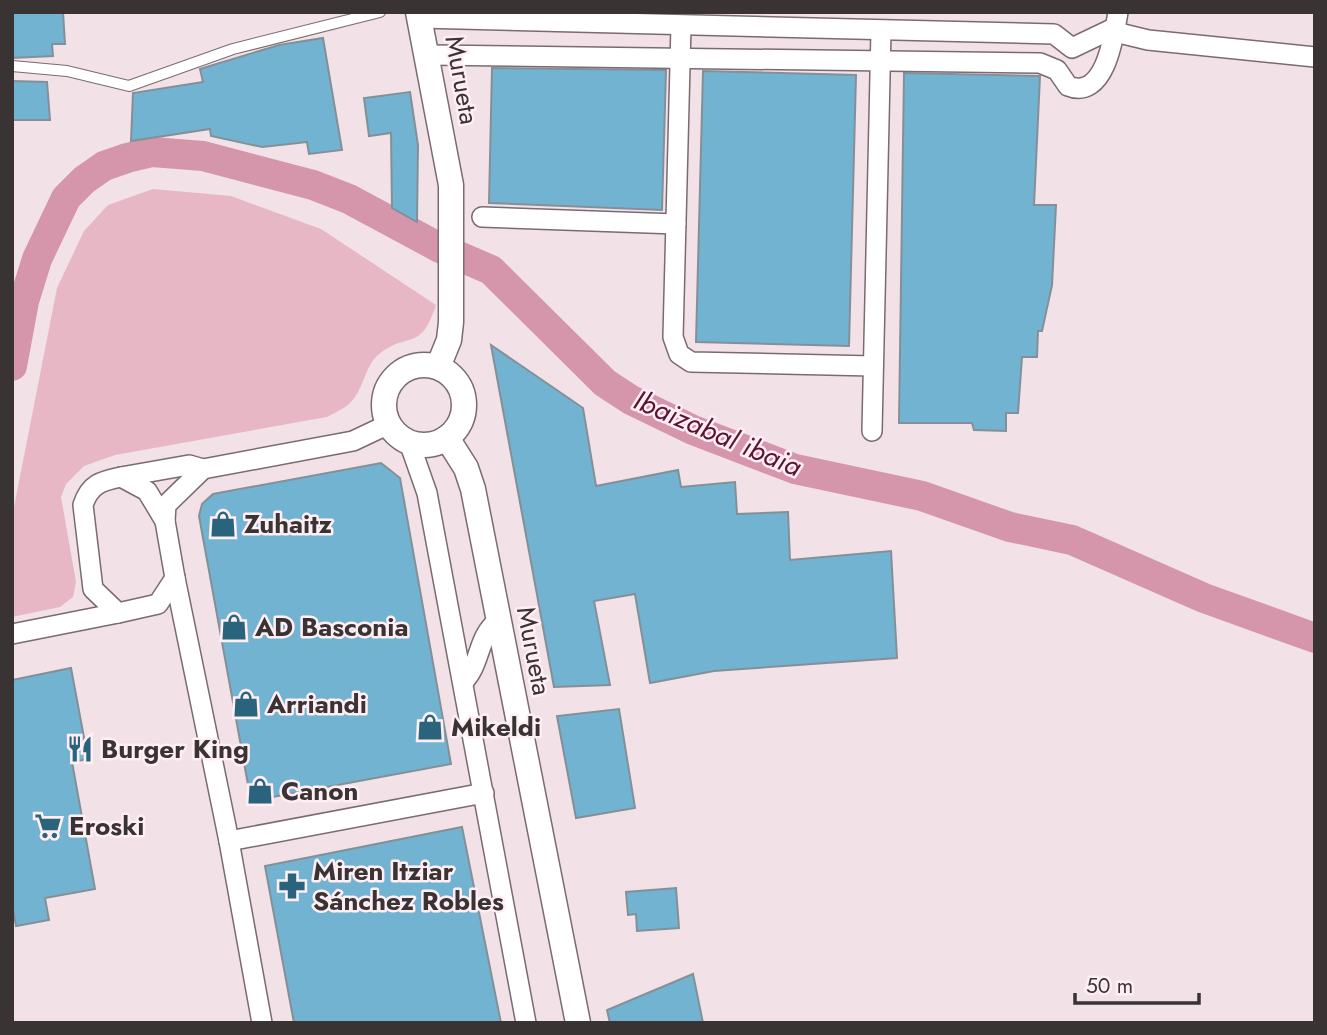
<svg xmlns="http://www.w3.org/2000/svg" width="1327" height="1035" viewBox="0 0 1327 1035" font-family="Jost,sans-serif">
<style>
.green{fill:#e8b7c6}
.lines{fill:none;stroke-linecap:round;stroke-linejoin:round}
.river{stroke:#d596ab;stroke-width:30}
.building{fill:#73b3d2;stroke:#839097;stroke-width:2}
.service-casing{stroke:#7a6b70;stroke-width:12}
.minor-casing{stroke:#7a6b70;stroke-width:22}
.tertiary-casing{stroke:#7a6b70;stroke-width:27}
.service{stroke:#fff;stroke-width:10}
.minor{stroke:#fff;stroke-width:19}
.tertiary{stroke:#fff;stroke-width:24}
.labels{text-anchor:middle;stroke-width:5;stroke-linejoin:round;paint-order:stroke}
.street-label{font-size:26px;fill:#393334;stroke:#ffeef3}
.poi-label{font-size:26px;font-weight:bold;fill:#393334;stroke:#ffeef3;text-anchor:start}
.water-label{font-size:28px;font-style:italic;fill:#5b1233;stroke:#ffeef3}
</style>
<rect width="100%" height="100%" fill="#f2e1e6"/>
<!-- green -->
<path class="green" d="M153,189l78,7 90,33 115,76c-16,49 -28,25 -58,50 -13,11 -15,36 -28,48 -6,6 -16,10 -23,14l-212,38 -31,11 -18,18 -5,13 15,85 -3,15 -13,10 -48,10v-100l45,-229 27,-57 24,-26z"/>
<g class="lines">
<!-- river -->
<path class="river" d="M12,366l12,-65 13,-42 29,-61 18,-18 20,-14 23,-8 25,-6 51,4 110,29 36,14 91,49 51,22 114,113 26,17 62,30 102,39 127,27 88,31 62,13 132,58 111,40"/>
</g>
<!-- building -->
<g class="building">
<path d="M12,12h51l2,32h-13l1,12 -41,2z"/>
<path d="M323,38l19,112 -33,4 -2,-12 -45,5 -51,-11 -1,-7 -79,12 2,-48 70,-11 -3,-13 79,-24z"/>
<path d="M492,68l174,2 -4,140 -173,-7z"/>
<path d="M703,71l153,4 -7,271 -153,-4z"/>
<path d="M904,73l136,3 -6,129h22l-4,80 -10,46h-4l-1,26h-15l-4,56h-12v18l-32,-1 -2,-7h-73z"/>
<path d="M12,81l35,1 3,38h-38z"/>
<path d="M410,92l8,53 -1,77 -25,-14 -1,-75 -22,3 -5,-38z"/>
<path d="M491,345l92,63 13,78 82,-16 3,17 54,-5 2,32 51,-2 2,48 101,-9 6,107 -183,13 -64,12 -15,-89 -41,7 16,84 -56,2z"/>
<path d="M381,463l19,15 51,286 -200,37 -52,-285 3,-12 11,-10z"/>
<path d="M71,668l17,91 -16,3 23,127 -50,9 4,22 -33,6 -4,-22v-224z"/>
<path d="M619,709l16,99 -59,10 -19,-102z"/>
<path d="M462,827l39,196h-207l-29,-157z"/>
<path d="M676,888l3,40 -42,3 -1,-17 -8,1 -2,-23z"/>
<path d="M693,974l10,49h-93l-3,-13z"/>
</g>
<g class="lines">
<!-- service casing -->
<g class="service-casing">
<path id="service" d="M12,66l55,5 62,15 104,-37 147,-37"/>
</g>
<!-- minor casing -->
<g class="minor-casing">
<g id="minor">
<path d="M420,18l634,16 18,14 44,-21"/>
<path d="M681,26l-8,311 6,17 12,8 182,4"/>
<path d="M1115,32l33,8 167,17"/>
<path d="M429,55l611,8 17,7 11,16c37,15 46,-50 50,-74"/>
<path d="M482,217l194,7"/>
<path d="M872,431l9,-400"/>
<path d="M409,442l18,51 99,530"/>
<path d="M121,477l26,14 18,30 10,57 -17,26 -40,9 -25,-24 -10,-84c7,-21 18,-24 38,-28z"/>
<path d="M121,477l68,-12 14,4 150,-28 36,-17"/>
<path d="M165,521l1,-16 37,-36"/>
<path d="M175,578l54,263 33,182"/>
<path d="M12,634l106,-21"/>
<path d="M463,682c18,-17 14,-46 35,-61"/>
<path d="M229,841l255,-48"/>
</g>
</g>
<!-- tertiary casing -->
<g class="tertiary-casing">
<g id="tertiary">
<path d="M418,12l33,173v137l-2,18 -11,27"/>
<circle cx="424" cy="405" r="40"/>
<path d="M447,438l19,30 7,21 105,534"/>
</g>
</g>
<!-- service -->
<use href="#service" class="service"/>
<!-- minor -->
<use href="#minor" class="minor"/>
<!-- tertiary -->
<use href="#tertiary" class="tertiary"/>
</g>
<!-- icons -->
<defs>
<g id="shop-bare" transform="scale(2.1)"><path d="M-5-2.5h2.3a2.7 3.5 0 0 1 5.4 0H5L5.5 6h-11ZM-1.5-2.5h3a1.5 2.3 0 0 0-3 0Z" fill="#29637c" stroke="#ffeef3" stroke-width="2.5" paint-order="stroke"/></g>
<g id="restaurant-bare" transform="scale(2.1)"><path d="M-5-6h1v4h1v-4h1v4h1v-4h1v5L-1.5 .5V6h-2V.5L-5-1ZM5-6V6H3V1.5H1.5Q1.5-4 5-6Z" fill="#29637c" stroke="#ffeef3" stroke-width="2.5" paint-order="stroke"/></g>
<g id="supermarket-bare" transform="scale(2.1)"><path d="M-6-5.5h2.5l.6 2H6L4.5 2H-2.5L-4.4-4H-6ZM-1.5 3.2a1.3 1.3 0 1 0 .1 0ZM3 3.2a1.3 1.3 0 1 0 .1 0Z" fill="#29637c" stroke="#ffeef3" stroke-width="2.5" paint-order="stroke"/></g>
<g id="pharmacy-bare" transform="scale(2.1)"><path d="M-2-6h4v4h4v4h-4v4h-4v-4h-4v-4h4Z" fill="#29637c" stroke="#ffeef3" stroke-width="2.5" paint-order="stroke"/></g>
</defs>
<g fill-rule="evenodd">
<use href="#shop-bare" x="223" y="524"/>
<use href="#shop-bare" x="234" y="627"/>
<use href="#shop-bare" x="246" y="704"/>
<use href="#shop-bare" x="430" y="727"/>
<use href="#restaurant-bare" x="80" y="749"/>
<use href="#shop-bare" x="260" y="791"/>
<use href="#supermarket-bare" x="48" y="826"/>
<use href="#pharmacy-bare" x="292" y="886"/>
</g>
<g class="labels">
<!-- street labels -->
<g class="street-label">
<text transform="translate(462 80) rotate(80)" y="9">Murueta</text>
<text transform="translate(534 651) rotate(79)" y="9">Murueta</text>
</g>
<!-- poi labels -->
<g class="poi-label">
<text x="244" y="533">Zuhaitz</text>
<text x="255" y="636">AD Basconia</text>
<text x="267" y="713">Arriandi</text>
<text x="451" y="736">Mikeldi</text>
<text x="101" y="758">Burger King</text>
<text x="281" y="800">Canon</text>
<text x="69" y="835">Eroski</text>
<text x="313" y="880">Miren Itziar<tspan x="313" dy="30">Sánchez Robles</tspan></text>
</g>
<!-- water labels -->
<g class="water-label">
<text transform="translate(718 433) rotate(23)" y="10">Ibaizabal ibaia</text>
</g>
</g>
<!-- border -->
<rect width="1327" height="1035" fill="none" stroke="#393334" stroke-width="28"/>
<!-- scale -->
<path d="M1075 993v10h124v-10" fill="none" stroke="#393334" stroke-width="3.5"/>
<text x="1086" y="993" font-size="21" fill="#393334" stroke="#ffeef3" stroke-width="5" paint-order="stroke">50 m</text>
</svg>
